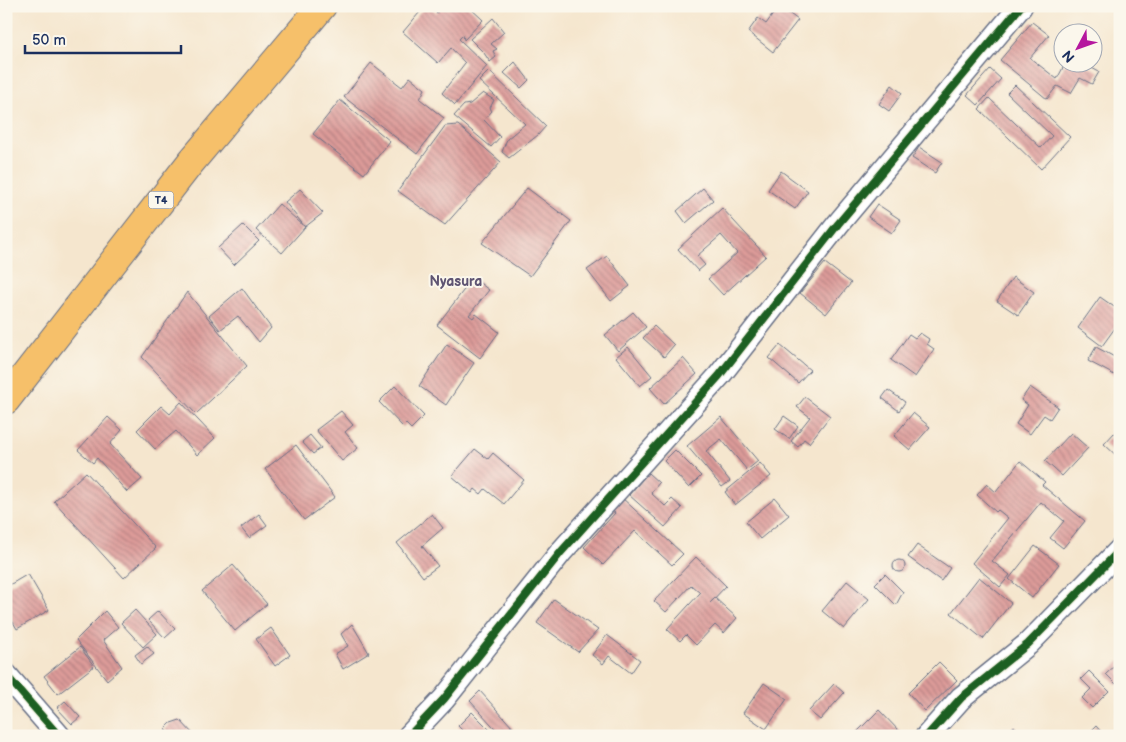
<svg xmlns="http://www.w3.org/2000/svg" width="1126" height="742" viewBox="0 0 1126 742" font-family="'Balsamiq Sans',sans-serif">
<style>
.building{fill:url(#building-back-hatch)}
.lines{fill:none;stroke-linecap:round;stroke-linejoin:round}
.minor-casing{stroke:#676f85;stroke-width:25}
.trunk-casing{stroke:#676f85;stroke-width:30}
.minor{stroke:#fff;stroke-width:22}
.trunk{stroke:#f6c06b;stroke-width:28}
.cycleway-casing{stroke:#fbf7ec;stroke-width:11}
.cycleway{stroke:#1b5e20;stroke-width:8}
.labels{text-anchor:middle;stroke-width:4;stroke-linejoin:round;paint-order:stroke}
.shield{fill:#fbf7ec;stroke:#5e6b89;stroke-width:1}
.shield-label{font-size:11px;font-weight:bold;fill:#1b2f5e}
.neighbourhood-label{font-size:14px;font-weight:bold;fill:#5f5573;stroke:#fbf7ec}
</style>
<defs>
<pattern id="building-back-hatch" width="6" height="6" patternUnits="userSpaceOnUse" patternTransform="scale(1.25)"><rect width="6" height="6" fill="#dd9b99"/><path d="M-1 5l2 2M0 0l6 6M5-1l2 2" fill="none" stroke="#b27f80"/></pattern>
</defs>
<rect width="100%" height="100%" fill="#fbf7ec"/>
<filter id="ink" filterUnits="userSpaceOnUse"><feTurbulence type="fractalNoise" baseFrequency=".02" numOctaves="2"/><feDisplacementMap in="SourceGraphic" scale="10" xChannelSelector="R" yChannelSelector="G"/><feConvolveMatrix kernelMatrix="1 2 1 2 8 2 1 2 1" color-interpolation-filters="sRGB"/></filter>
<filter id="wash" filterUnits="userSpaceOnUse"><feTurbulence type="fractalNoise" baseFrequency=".0096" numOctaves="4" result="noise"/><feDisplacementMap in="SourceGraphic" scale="20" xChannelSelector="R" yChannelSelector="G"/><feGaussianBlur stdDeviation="1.12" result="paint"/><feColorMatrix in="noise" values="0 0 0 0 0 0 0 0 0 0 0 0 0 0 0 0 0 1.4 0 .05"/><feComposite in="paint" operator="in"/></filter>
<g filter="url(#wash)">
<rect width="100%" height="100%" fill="#f5e6ce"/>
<g id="blocks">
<!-- building -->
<g class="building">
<path d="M425,6h5l7,7v-3l3,-4h28l15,14 -19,20 -1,-5 -4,4 28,27 -32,39 -13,-12 23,-30 -14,-15 -13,15 -35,-31z"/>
<path d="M779,6l19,14 -25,32 -25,-20 10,-14 8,6z"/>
<path d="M493,18l11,14 -13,12 6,5 -4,2 3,6 -6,5 -6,-9 -14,-14z"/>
<path d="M1032,22l17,13 -19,23 27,21 9,-17h15l18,10 -7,12 -12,-6 -9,15 -14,-7 -10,13 -47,-39z"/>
<path d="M515,62l14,18 -8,8 -17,-15z"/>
<path d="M371,63l31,24 8,-10 15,12 -5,10 24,19 -27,36 -73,-57z"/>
<path d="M990,69l11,10 -23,26 -11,-10z"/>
<path d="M489,71l57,55 -8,9 -29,23 -7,-6 5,-13 18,-15 -46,-43z"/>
<path d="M892,85l10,8 -13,18 -10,-7z"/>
<path d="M1015,85l55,52 -29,32 -62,-60 10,-11 52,50 11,-12 -45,-43z"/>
<path d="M483,93l11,7 -4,8 2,3 -8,9 16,17 -9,10 -37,-31 10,-11 6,-1z"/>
<path d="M340,100l50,41 -26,33 -51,-40z"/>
<path d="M458,125l43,37 -56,63 -47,-34 47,-65z"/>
<path d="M919,147l23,15 -7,11 -23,-15z"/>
<path d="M781,171l27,20 -13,18 -27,-19z"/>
<path d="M527,188l44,33 -41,55 -48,-33z"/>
<path d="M703,188l10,12 -27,23 -9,-12z"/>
<path d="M300,189l23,24 -18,14 -23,26 -26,-23 23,-26 26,23 -20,-25z"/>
<path d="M877,204l24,16 -9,13 -24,-16z"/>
<path d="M722,208l44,48 -43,39 -15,-16 29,-26 -16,-18 -24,21 8,9 -7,6 -20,-22z"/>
<path d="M243,225l16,16 -25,24 -16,-17z"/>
<path d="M607,256l23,30 -19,15 -24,-31z"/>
<path d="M825,263l26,20 -25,31 -26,-21z"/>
<path d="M1013,277l21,15 -16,23 -21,-14z"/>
<path d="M473,278l16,12 -20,25 4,3 3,-4 23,18 -19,26 -43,-33z"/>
<path d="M242,288l29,40 -12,14 -21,-26 -18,14 -11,-14z"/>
<path d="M187,292l60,74 -51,48 -54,-57z"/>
<path d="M1100,297l20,14v10l-18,25 -24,-18z"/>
<path d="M633,312l13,15 -28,24 -13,-16z"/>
<path d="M654,326l20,19 -10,12 -21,-19z"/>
<path d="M920,333l9,6 -2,5 7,5 -19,28 -24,-17 18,-26 6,4z"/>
<path d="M447,344l27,19 -28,42 -27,-19z"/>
<path d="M780,345l30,25 -12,13 -29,-25z"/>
<path d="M628,347l24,29 -12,10 -24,-29z"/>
<path d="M1096,347l24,13v18l-32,-17z"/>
<path d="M683,358l14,16 -33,30 -14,-16z"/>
<path d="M395,386l29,30 -13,13 -5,-5 -3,3 -24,-25z"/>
<path d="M1030,387l28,20 -8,12 -6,-4 -14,19 -14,-10 12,-19 -7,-5z"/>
<path d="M888,390l17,12 -6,9 -17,-13z"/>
<path d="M805,397l25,19 -21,27 -5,-4 -6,8 -7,-6 19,-24 -13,-10z"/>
<path d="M181,402l34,36 -18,17 -21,-24 -21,18 -18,-19 24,-24 9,8z"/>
<path d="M341,411l12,14 -8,7 13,16 -16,13 -26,-31z"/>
<path d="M913,413l17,14 -20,23 -16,-14z"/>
<path d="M784,416l14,10 -9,13 -14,-10z"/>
<path d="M108,417l14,13 -12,14 32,35 -15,13 -30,-34 -4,5 -15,-13z"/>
<path d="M721,417l37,44 -11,9 -26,-31 -15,12 24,30 -8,6 -35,-41z"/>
<path d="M1115,432l5,4v23l-16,-15z"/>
<path d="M1071,433l17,15 -26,28 -17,-15z"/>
<path d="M310,435l11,13 -8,6 -11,-12z"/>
<path d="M296,445l39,52 -31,23 -39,-51z"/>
<path d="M475,449l13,10 5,-6 31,27 -20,24 -19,-15 -4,5 -6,-5 -3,4 -20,-17z"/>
<path d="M675,450l26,26 -12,12 -25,-27z"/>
<path d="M1020,461l25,21 -3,3 43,36 -22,27 -13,-10 14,-17 -23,-19 -49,59 18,14 -10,12 -28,-24 36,-45 -10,-8 -2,2 -19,-17 10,-11 9,8z"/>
<path d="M760,463l11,13 -36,29 -10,-13z"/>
<path d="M86,472l70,76 -32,30 -70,-77z"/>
<path d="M648,473l11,10 -8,10 14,13 7,-7 10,9 -17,19 -36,-32z"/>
<path d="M621,497l62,57 -11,11 -37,-34 -32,34 -19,-18 31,-34 -5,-4z"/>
<path d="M775,498l14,17 -29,24 -14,-17z"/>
<path d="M259,514l8,11 -18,13 -8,-10z"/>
<path d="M432,514l11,14 -21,18 16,20 -15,11 -26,-34z"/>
<path d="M917,545l33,23 -9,13 -33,-24z"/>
<path d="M1035,546l24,18 -27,34 -23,-19z"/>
<path d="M696,557l30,29 -16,17 5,-5 22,20 -13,15 -9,-8 -19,20 -10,-10 -6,6 -13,-12 33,-36 -9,-8 -25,27 -12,-11z"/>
<circle cx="899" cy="566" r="6"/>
<path d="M233,565l34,39 -32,27 -33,-40z"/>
<path d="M28,574l21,36 -32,19 -11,-19v-23z"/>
<path d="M885,574l18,18 -7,13 -21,-21z"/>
<path d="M979,577l32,26 -28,36 -32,-26z"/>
<path d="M847,581l22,18 -25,30 -22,-18z"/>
<path d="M554,599l44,31 -20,22 -41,-29z"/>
<path d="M135,610l22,24 -14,13 -22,-24z"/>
<path d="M105,611l13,16 -15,13 19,27 -15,13 -31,-40z"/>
<path d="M158,611l17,18 -10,9 -17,-18z"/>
<path d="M352,624l17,29 -26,16 -8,-15 13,-8 -7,-12z"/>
<path d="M271,628l19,27 -15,11 -19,-27z"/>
<path d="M607,635l33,25 -9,13 -22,-17 -6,8 -11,-9z"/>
<path d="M147,646l7,8 -13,10 -6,-9z"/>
<path d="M80,647l14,19 -36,28 -14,-18z"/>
<path d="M1120,661v20l-4,3 -10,-10z"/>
<path d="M939,662l18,18 -32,31 -17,-18z"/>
<path d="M1089,671l20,20 -17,17 -10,-10 9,-9 -10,-10z"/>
<path d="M764,683l23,16 -21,30 -23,-16z"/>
<path d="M834,684l10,9 -24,27 -11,-9z"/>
<path d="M480,691l33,37 -8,8h-3l-32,-35z"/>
<path d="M65,701l15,16 -8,7 -15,-16z"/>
<path d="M879,710l21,22 -3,4h-44z"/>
<path d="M472,712l24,24h-28l-10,-10z"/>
<path d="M180,720l15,16h-26l-4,-7 6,-6z"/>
<path d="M1014,726l10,10h-19z"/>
<path d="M1096,726l9,10h-19z"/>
</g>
</g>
</g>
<g filter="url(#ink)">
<use href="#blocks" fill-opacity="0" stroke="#676f85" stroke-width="1"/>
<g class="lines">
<!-- minor casing -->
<g class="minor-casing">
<g id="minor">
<path d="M6,675l53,61"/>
<path d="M409,736l35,-37 117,-147 158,-176 119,-152 183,-218"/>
<path d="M927,736l34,-38 67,-54 92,-94"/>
</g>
</g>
<!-- trunk casing -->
<g class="trunk-casing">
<path id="trunk" d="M6,400l185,-238 131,-156"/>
</g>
<!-- minor -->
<use href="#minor" class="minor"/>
<!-- trunk -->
<use href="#trunk" class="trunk"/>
<!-- cycleway casing -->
<g class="cycleway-casing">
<g id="cycleway">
<path d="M6,675l53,61"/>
<path d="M409,736l35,-37 117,-147 158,-176 119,-152 183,-218"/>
<path d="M927,736l34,-38 67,-54 92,-94"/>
</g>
</g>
<!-- cycleway -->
<use href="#cycleway" class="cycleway"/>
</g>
</g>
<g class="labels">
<!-- shield labels -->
<rect class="shield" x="148.5" y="191.5" width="25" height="17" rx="4"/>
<g class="shield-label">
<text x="161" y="204">T4</text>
</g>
<!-- neighbourhood labels -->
<g class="neighbourhood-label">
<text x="456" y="286">Nyasura</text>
</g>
</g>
<!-- margin -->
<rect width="1126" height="742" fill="none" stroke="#fbf7ec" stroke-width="25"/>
<!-- north arrow -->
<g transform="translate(1078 48) rotate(229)"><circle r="24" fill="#fbf7ec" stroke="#a1a7b3"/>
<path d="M0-4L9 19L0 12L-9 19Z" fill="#b5179e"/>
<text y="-8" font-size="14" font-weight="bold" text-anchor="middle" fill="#1b2f5e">N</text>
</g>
<!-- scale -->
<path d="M25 45v8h156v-8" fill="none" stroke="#1b2f5e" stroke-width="2.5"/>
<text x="32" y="45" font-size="15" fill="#1b2f5e" stroke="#fbf7ec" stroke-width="4" paint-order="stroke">50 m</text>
</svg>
